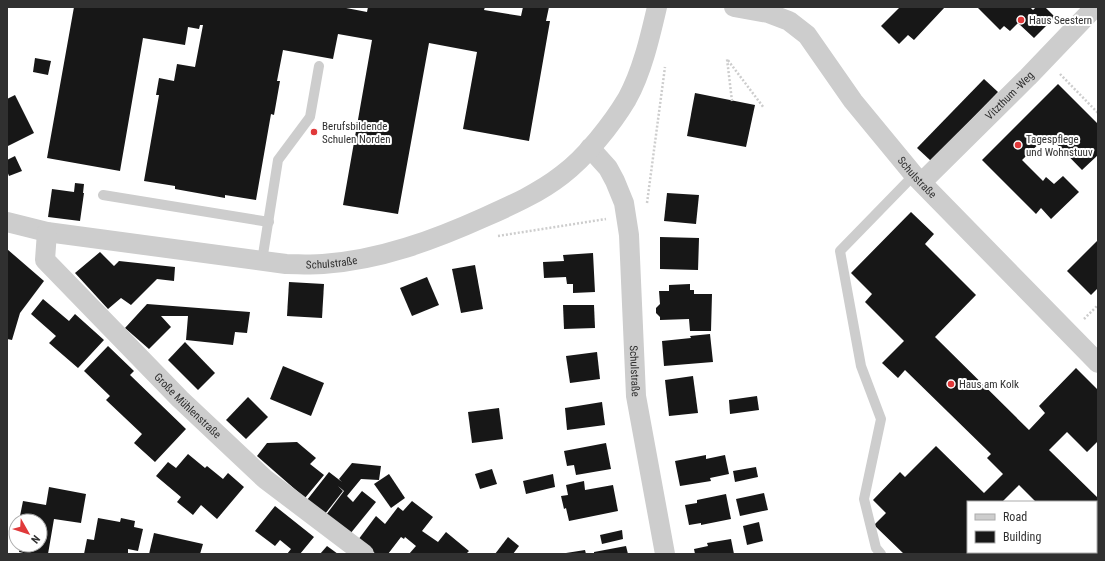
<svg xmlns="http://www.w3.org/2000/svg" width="1105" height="561" viewBox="0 0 1105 561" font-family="'Roboto Condensed',sans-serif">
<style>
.building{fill:#171717}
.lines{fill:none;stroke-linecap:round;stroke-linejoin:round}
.path{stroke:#cdcdcd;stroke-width:2.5;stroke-dasharray:2 2;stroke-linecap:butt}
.service{stroke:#cdcdcd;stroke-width:10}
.minor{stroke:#cdcdcd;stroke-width:20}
.poi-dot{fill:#e0393a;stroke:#fff;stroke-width:1.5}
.labels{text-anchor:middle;stroke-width:4;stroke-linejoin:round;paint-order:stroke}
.poi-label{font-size:11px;fill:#303030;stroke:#fff;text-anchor:start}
.street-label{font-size:11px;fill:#303030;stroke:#fff}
</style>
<rect width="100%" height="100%" fill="#fff"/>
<!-- building -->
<g class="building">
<path d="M74,7h267l26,5 1,-5h117l-1,3 37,6 2,-9h26l-3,14h4l-21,120 -66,-12 14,-77 -48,-9 -31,171 -55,-9 29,-165 -34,-6 -5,25 -50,-9 -6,31h3l-6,34 -3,-1 -15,86 -31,-5v3l-50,-9v-3l-31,-5 15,-86h-3l3,-17 15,3 3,-17 18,3 8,-42h-3l-1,4 -11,-2 -3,18 -42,-7 -23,133 -73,-13z"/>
<path d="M900,7h45l-31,33 -6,-5 -9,9 -18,-18z"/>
<path d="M977,7h53l3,3 3,-3h9l10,10 -21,21 -16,-15 -8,8 -6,-5 -4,4z"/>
<path d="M35,58l16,3 -3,14 -15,-3z"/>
<path d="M984,79l14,13 -67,69 -14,-13z"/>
<path d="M1058,84l40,40v31l-16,15 -34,-35 -26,25 21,21 3,-4 8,7 9,-8 16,16 -28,27 -10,-11 -5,6 -54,-54z"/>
<path d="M695,93l60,12 -9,42 -59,-11z"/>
<path d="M15,95l19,38 -26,13 -1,-47z"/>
<path d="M15,156l7,15 -13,5 -2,-5v-11z"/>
<path d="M75,183l9,1 -1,9h1l-4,28 -32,-4 4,-28 22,3z"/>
<path d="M667,193l32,2 -3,29 -32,-3z"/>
<path d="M911,212l23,22 -9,10 51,51 -41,42 94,93 16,-17 -6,-7 37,-38 22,22v51l-11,11 -20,-20 -18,18 49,48v13l-1,1 1,2v28l-2,-2v-38h-60l-17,-17 -17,17h-34v50h74l2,2h-140l-30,-29 12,-12 -13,-13 27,-28 5,5 31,-31 48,47 19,-19 -16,-16 4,-4 -86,-84 -7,8 -16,-15 22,-22 -39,-39 7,-8 -21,-21z"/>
<path d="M660,237l39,1 -1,32 -38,-1z"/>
<path d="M1098,240v48l-7,7 -24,-24z"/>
<path d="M7,249l37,32 -24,32 -8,27 -5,-1z"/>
<path d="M100,252l14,14 5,-5 56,6 -1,14 -17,-2 -26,26 -10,-7 -13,11 -33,-36z"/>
<path d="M593,253l2,39 -22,1v-9h-6l-1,-7 -22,1 -1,-16 21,-1 -1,-6z"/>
<path d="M475,265l8,44 -22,4 -9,-44z"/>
<path d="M427,277l12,28 -27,11 -12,-28z"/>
<path d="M289,282l35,2 -2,34 -35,-2z"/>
<path d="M690,284v6h4v4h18l-1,37h-21l-1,-12 -29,1v-3l-4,-4v-5l4,-4 -1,-13h10v-6z"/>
<path d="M43,299l26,22 6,-7 29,26 -26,28 -29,-25 7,-7 -25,-22z"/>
<path d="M147,304l103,8 -3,21 -12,-1 -2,13 -47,-5 2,-24h-27l10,11 -22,22 -24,-21z"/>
<path d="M563,305h31l1,23 -31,1z"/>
<path d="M710,334l3,28 -49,4 -2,-25 29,-3 -1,-2z"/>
<path d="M185,342l30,31 -17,17 -30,-30z"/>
<path d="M108,346l26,25 -4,4 56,54 -31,33 -21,-19 8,-9 -36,-34 4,-4 -26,-25z"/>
<path d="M597,352l3,27 -30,4 -4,-27z"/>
<path d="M283,366l41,17 -13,33 -41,-17z"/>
<path d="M693,376l5,37 -29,3 -4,-36z"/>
<path d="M757,396l2,14 -29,4 -1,-14z"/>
<path d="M248,397l20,20 -22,22 -20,-19z"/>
<path d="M602,402l3,23 -38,5 -2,-22z"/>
<path d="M499,408l4,31 -31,4 -4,-31z"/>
<path d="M297,442l19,16 -6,6 14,11 -19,23 -48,-42 10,-13z"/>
<path d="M606,443l5,26 -35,6 -2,-10 -7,1 -3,-15z"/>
<path d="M188,454l17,14 2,-2 16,13 5,-6 16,14 -27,32 -16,-14 -8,10 -16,-13 4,-5 -25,-21 12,-14 8,6z"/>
<path d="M706,455v4l19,-4 4,19 -19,4 1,3 -31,5 -5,-25z"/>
<path d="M352,463l29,3 -2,14 -18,-1 -14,17 6,6 9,-11 14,11 -26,32 -24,-19 18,-24 -6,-5 5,5 -18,23 -18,-14 22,-28 13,10 -3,-3z"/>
<path d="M756,467l2,10 -23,5 -2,-11z"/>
<path d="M492,469l5,15 -17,5 -5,-15z"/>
<path d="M389,474l16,24 -14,10 -17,-24z"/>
<path d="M553,474l2,13 -29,7 -3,-13z"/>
<path d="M584,481l1,9 28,-5 5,26 -49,10 -3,-13 -2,1 -3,-13 7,-1 -2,-10z"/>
<path d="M49,487l37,7 -5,29 -27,-4 -6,35h-20l-9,-2 2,-7h19v-24h-15l1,-4 -6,-1 3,-15 23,4z"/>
<path d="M764,493l4,17 -28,6 -4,-17z"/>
<path d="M726,494l5,25 -30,6v-2l-12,2 -4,-20 12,-2v-3z"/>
<path d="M412,501l21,16 -11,14 16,11 8,-10 23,19 -3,3h-57l7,-8 -11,-9 -1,2 -3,-2 -13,17h-12l-18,-14 18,-24 9,8 13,-17 5,4z"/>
<path d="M275,506l39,31 -14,17h-13l4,-5 -11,-9 -5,6 -20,-15z"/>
<path d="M98,518l22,4 1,-4 14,3 -1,6 9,2 -5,22 -10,-2v5h-44l3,-15 7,1z"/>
<path d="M759,522l4,19 -16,4 -4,-19z"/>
<path d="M622,530l1,9 -21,5 -2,-9z"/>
<path d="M154,533l49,11 -3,10h-51z"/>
<path d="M508,537l11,9 -6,8h-18z"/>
<path d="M731,539l3,15h-39l-1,-5 14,-3 -1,-3z"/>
<path d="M327,546l11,8h-18z"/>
<path d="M626,546l2,8h-34v-2z"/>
<path d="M585,550l1,4h-20v-1z"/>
</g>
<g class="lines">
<!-- path -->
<g class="path">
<path d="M1060,74l38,39"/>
<path d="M732,101l-5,-42 37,49"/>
<path d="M647,203l18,-136"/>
<path d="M498,236l108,-17"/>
<path d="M1084,319l14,-14"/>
</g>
<!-- service -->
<g class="service">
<path d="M103,195l166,27"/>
<path d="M262,261l16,-101 32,-43 9,-51"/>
<path d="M881,554l-5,-6 -12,-49 17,-80 -20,-53 -21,-115 74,-76"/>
</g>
<!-- minor -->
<g class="minor">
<path id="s1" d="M734,7l34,6 21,8 18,14 46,66 61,74 184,188"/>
<path id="s2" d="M590,148l18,20 7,13 9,22 5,32 7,161 29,158"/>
<path id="s3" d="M922,182l106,-105 67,-70"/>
<path id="s4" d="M7,222l40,10 239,32c12,0 25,1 37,0 57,-4 111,-24 162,-47 27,-12 54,-24 77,-42 24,-18 50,-51 65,-76 15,-27 23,-62 30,-92"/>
<path id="s5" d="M47,232l-2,28 135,139 85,80 99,75"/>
</g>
</g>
<!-- markers -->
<g class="poi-dot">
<circle cx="1021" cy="20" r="4"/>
<circle cx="314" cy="132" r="4"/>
<circle cx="1018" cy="145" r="4"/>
<circle cx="951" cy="384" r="4"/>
</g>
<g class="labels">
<!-- poi labels -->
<g class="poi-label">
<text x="1029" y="24">Haus Seestern</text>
<text x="322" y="130">Berufsbildende<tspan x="322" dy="13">Schulen Norden</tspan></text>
<text x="1026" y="143">Tagespflege<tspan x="1026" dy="13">und Wohnstuuv</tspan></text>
<text x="959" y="388">Haus am Kolk</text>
</g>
<!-- street labels -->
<g class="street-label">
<text dy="4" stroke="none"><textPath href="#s3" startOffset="123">Vitzthum -Weg</textPath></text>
<text dy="4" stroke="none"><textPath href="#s1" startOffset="260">Schulstraße</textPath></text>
<text dy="4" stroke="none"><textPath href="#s4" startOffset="328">Schulstraße</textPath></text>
<text dy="4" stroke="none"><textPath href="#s2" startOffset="234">Schulstraße</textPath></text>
<text dy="4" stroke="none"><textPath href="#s5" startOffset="232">Große Mühlenstraße</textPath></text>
</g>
</g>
<!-- border -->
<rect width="1105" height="561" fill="none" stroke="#303030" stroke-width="16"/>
<!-- legend -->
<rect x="967" y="501" width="130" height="52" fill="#ffffff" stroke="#acacac"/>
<rect x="975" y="514" width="20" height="6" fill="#cdcdcd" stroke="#acacac"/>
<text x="1003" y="521" font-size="12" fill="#303030">Road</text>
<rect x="975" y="531" width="20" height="12" fill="#171717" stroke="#acacac"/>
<text x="1003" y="541" font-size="12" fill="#303030">Building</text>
<!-- north arrow -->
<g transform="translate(28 533) rotate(129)"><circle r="19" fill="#ffffff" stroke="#acacac"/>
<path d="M0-3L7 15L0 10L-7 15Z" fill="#e0393a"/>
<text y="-6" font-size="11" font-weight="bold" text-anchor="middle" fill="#303030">N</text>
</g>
</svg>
